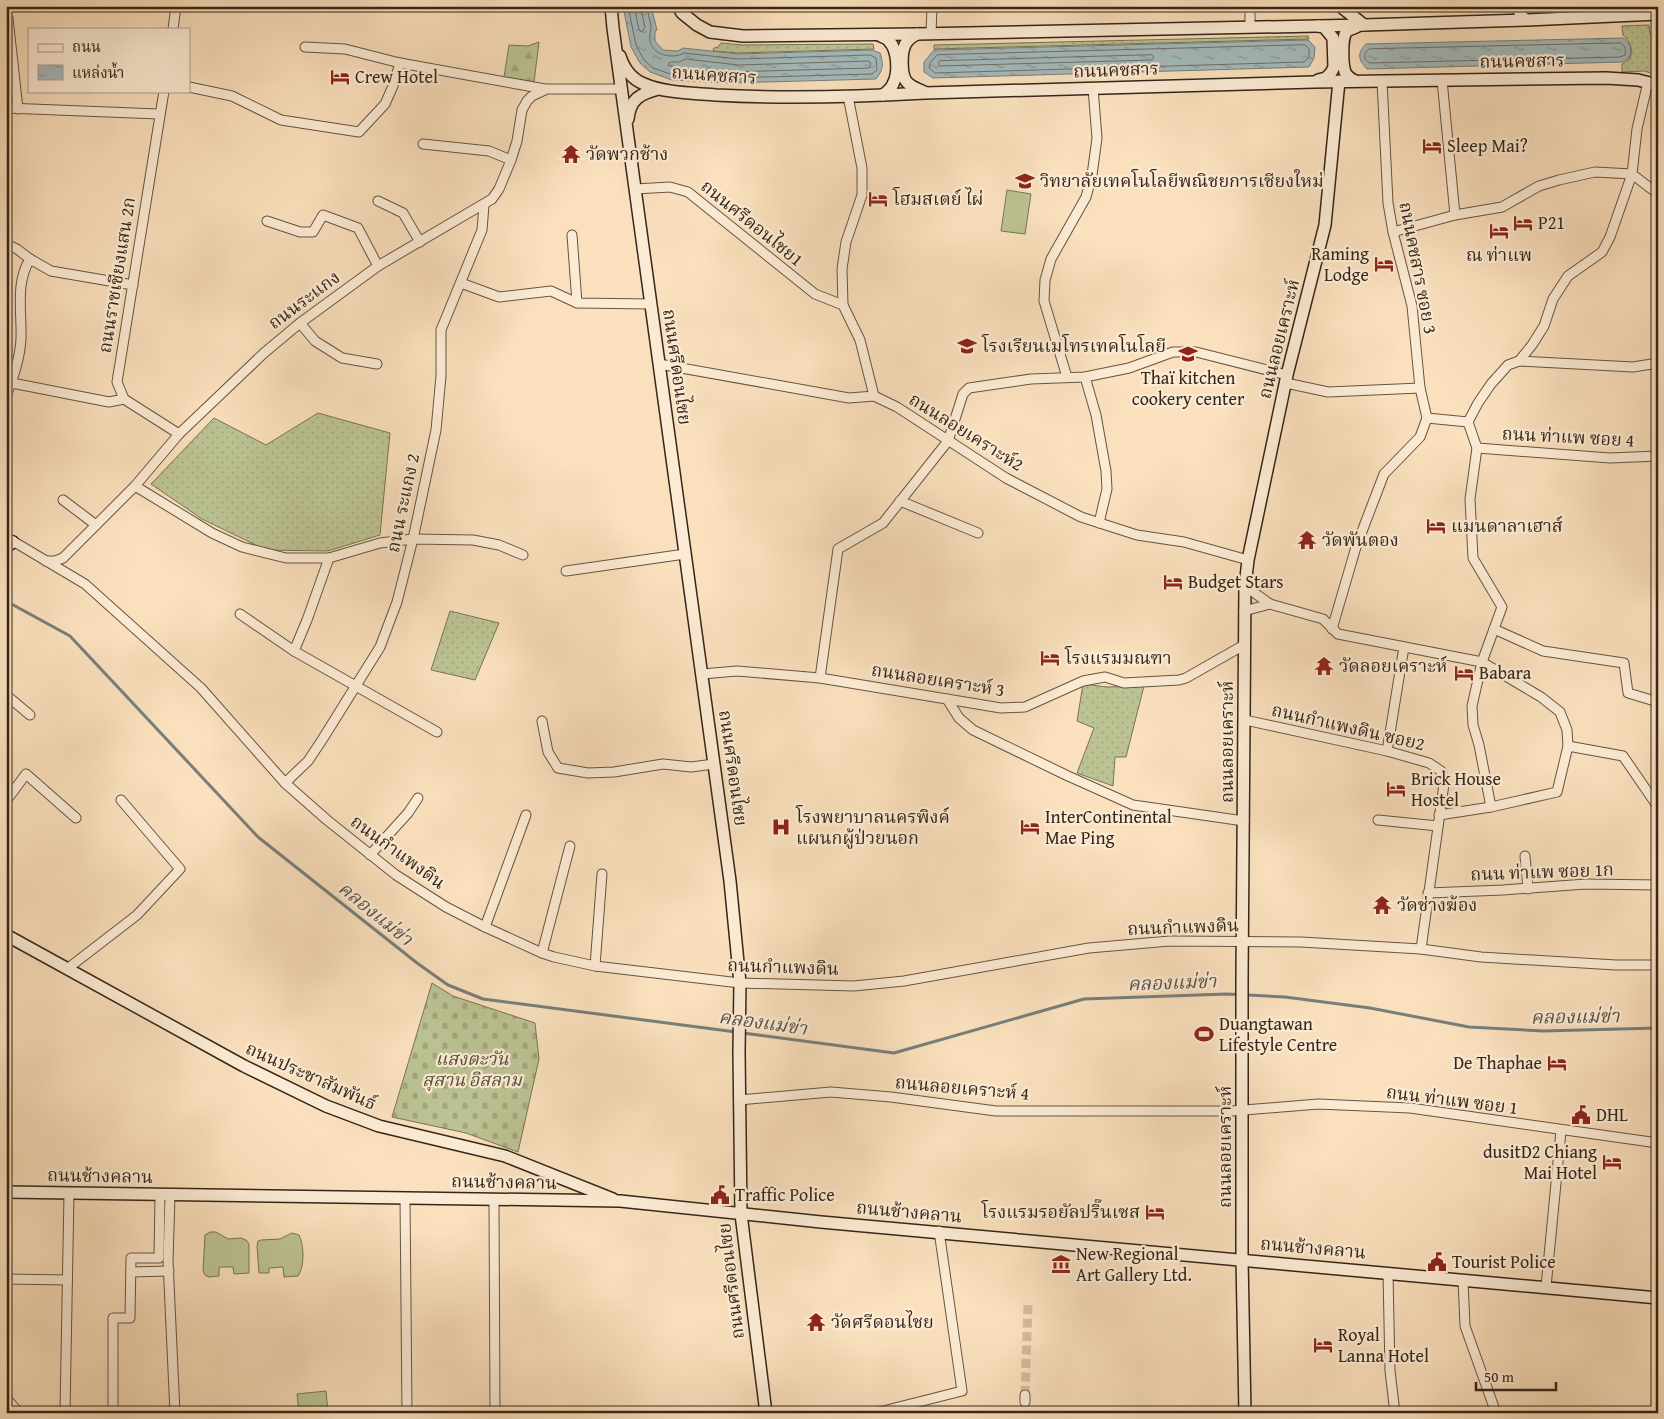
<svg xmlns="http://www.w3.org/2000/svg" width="1664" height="1419" viewBox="0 0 1664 1419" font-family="'Gentium Book Plus','Noto Serif Thai',serif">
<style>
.grass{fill:url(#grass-dots);stroke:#787456}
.forest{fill:url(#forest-firs);stroke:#787456}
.cemetery{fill:url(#cemetery-stones);stroke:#787456}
.garden{fill:#bcc393;stroke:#787456}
.water{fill:url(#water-ripples);stroke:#777f7b}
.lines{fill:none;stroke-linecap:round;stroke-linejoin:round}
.shore{stroke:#6c706a;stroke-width:1}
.stream{stroke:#777f7b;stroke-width:3}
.street-tunnel{stroke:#d2bb9c;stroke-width:9;stroke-dasharray:9 4.5;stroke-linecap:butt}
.street-casing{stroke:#665442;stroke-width:11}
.secondary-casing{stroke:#342619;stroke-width:14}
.street{stroke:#fcebd4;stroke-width:9}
.secondary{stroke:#fcebd4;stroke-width:11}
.labels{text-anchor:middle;stroke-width:4.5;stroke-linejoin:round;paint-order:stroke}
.street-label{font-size:18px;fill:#342619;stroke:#fcebd4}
.poi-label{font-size:18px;fill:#342619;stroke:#fcebd4;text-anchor:start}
.park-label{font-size:18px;font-style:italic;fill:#564d38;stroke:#fcebd4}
.water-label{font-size:19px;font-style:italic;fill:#56524a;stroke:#fcebd4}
</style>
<defs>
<pattern id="grass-dots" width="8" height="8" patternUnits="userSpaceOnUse" patternTransform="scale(1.25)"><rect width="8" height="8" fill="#bcc393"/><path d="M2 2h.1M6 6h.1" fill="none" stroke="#a2a77e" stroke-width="1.8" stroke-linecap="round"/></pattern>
<pattern id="forest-firs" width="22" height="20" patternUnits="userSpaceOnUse" patternTransform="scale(1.25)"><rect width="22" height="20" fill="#bcc393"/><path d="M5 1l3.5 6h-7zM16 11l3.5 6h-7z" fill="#a2a77e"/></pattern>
<pattern id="cemetery-stones" width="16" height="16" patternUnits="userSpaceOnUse" patternTransform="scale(1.25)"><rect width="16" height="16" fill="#bcc393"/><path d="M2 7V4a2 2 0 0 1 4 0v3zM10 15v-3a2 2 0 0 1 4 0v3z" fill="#a2a77e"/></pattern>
<pattern id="water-ripples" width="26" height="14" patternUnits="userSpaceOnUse" patternTransform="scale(1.25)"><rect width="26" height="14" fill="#a4babc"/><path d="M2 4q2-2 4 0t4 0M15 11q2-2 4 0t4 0" fill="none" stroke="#869798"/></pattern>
</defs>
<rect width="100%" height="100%" fill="#fae0bd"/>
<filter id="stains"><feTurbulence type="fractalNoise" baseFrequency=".004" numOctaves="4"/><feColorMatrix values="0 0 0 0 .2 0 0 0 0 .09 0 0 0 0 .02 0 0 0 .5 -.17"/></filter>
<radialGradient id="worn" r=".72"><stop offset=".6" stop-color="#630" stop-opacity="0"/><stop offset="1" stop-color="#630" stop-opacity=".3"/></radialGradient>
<!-- grass -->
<g class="grass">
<path d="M1649,25l1,9h8v42l-13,-5 -23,1v-8l8,-5c3,-11 1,-16 -7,-24l-1,-9z"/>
<path d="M1308,36l1,3 -375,10v-4z"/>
<path d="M721,43l21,2 131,-1 1,5 -136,4 -25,-2 1,-3 4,-1z"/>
<path d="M318,413l72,20 -10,102 -52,16 -62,-1 -64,-31 -51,-35 63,-66 52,27z"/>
<path d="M450,611l49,12 -24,57 -44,-10z"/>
<path d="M1083,684l24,3 37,-1 -18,71h-11l-2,29 -36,-13 17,-45 -17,-7z"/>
</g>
<!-- forest -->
<path class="forest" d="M539,42l-5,40 -30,-5 5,-32 19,1z"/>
<!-- cemetery -->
<path class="cemetery" d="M432,983l21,13 82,27 4,36 -21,93 -52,-19 -74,-16z"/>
<!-- garden -->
<g class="garden">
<path d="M1007,190l24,4 -6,40 -24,-3z"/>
<path d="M210,1232h6l12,7 13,-1 5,2 3,4v29l-15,1 -1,-7h-14v9l-10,1 -4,-2 -2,-4 2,-36z"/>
<path d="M292,1233l7,2c5,10 6,31 -1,41l-14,1 -1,-10 -14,1v5h-10l-2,-27 1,-5 3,-1 19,-1z"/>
<path d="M326,1391l2,22h-29l-2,-19z"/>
</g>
<!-- water -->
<g class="water">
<path d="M623,6h28l6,24 -2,1v10l8,9 15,1 5,-3 55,6 134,-4 8,3c4,12 3,17 -4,26l-147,4 -57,-3 -22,-8 -10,-9 -9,-16z"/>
<path d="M1623,38c8,6 9,11 6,20l-7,4 -255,7c-9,-9 -10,-16 -1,-25z"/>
<path d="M1308,40l7,7 -1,11 -5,9 -376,11 -9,-6v-10l10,-12z"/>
</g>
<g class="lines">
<!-- shore -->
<g class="shore">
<path d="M628,6l8,39 8,15 9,8 20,7 56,3 143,-4 5,-4 -1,-12 -6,-3 -132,4 -54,-6c-11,6 -30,3 -34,-11 -1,-5 1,-11 1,-16 -1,-7 -4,-13 -4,-20"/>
<path d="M634,6l5,24 3,2 3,-5 -5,-21"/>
<path d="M1620,43c6,2 6,7 5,12l-5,2 -250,6c-7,-3 -7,-10 -1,-14z"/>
<path d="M1305,45l4,4v8l-5,5 -369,11 -6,-5 1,-5 7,-8z"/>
<path d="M1152,55l2,3 -2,2 -212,6 -2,-2 2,-3z"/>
<path d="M686,59l52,6 131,-4 2,3 -2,4 -140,4 -54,-4 -7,-3 2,-3h9z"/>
</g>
<!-- stream -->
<g class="stream">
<path d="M6,601l64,35 188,201 159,126 31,22 35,14 253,33"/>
<path d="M743,1033l151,20 190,-54 143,-5 58,3 85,11 99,19 74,4 115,-3"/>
</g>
<!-- street-tunnel -->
<path class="street-tunnel" d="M1025,1395l3,-91"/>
<!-- street casing -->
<g class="street-casing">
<g id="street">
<path d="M1250,6v20"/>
<path d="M1513,6l14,14"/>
<path d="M1593,17v-11"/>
<path d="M8,18l10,91"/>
<path d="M173,29l3,-23"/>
<path d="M931,34l1,-28"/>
<path d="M305,47l40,2 55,14 145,26"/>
<path d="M1442,80l13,135"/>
<path d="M1382,81l6,122 5,29 19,74 8,82 7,30 41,4"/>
<path d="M189,87l43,9 49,24 78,12 26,-28 8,-18 7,-23"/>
<path d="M164,91l-47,291 7,17 55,35"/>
<path d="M848,96l14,72v27l-16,47 -4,27 1,36 17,35 14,56"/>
<path d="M6,108l153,6"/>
<path d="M423,144l66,7 22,9"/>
<path d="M635,189l35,-2 18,5 127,102 28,11"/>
<path d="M378,201l25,12 17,29"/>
<path d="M267,221l33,11h13l10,-17 35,13 20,38"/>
<path d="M1393,232l62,-17 47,-8 37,-21 20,-6 36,-8 37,2 26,20"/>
<path d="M572,235l5,68"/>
<path d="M6,244l11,5 13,10 21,12 82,14"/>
<path d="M461,283l38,14 52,-6 26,12 74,1"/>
<path d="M300,323l15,18 27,17 35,6"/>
<path d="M1519,361l114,6 25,-4"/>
<path d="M659,364l190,34 25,-2 23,11 109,71 75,39 56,18 47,7 64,18"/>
<path d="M1067,377l-23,-76 1,-21 6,-21 35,-62 6,-22 5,-37 -4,-50"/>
<path d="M1085,377l11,38 10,56 1,18 -8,34"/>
<path d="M12,383l97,19 15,-3"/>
<path d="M1286,383l42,9 92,-4"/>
<path d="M6,396c7,-17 14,-38 15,-57 1,-27 -6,-56 9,-80"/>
<path d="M1468,422l9,26 -7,51 3,59 29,49 -8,22 49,22 81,12 4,30 30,9"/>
<path d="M1468,422l10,-19 13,-19 17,-19 11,-4 13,-16 12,-19 9,-27 15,-23 34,-24 8,-15 22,-63 5,-45 11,-47"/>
<path d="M1477,448l133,10 48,-2"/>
<path d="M135,486l77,47 30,14 44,11h43l51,-15 33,-4 60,1 26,5 24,10"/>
<path d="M63,500l33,25"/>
<path d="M900,501l78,32"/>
<path d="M6,537l79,47 116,104 84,95 42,37 69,55 50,32 39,20 57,26 12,4 41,9 145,17 114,3 50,-5 185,-33 81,-7 131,1 120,7 60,8 135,8h42"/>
<path d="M329,558l-22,62 -13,31 143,81"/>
<path d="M46,561h9l8,-3 72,-72 44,-52 85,-81 36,-30 78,-57 114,-67 7,-10 12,-29 6,-19 5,-31 5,-9 5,-5 15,-7h75"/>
<path d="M566,571l119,-17"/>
<path d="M1245,586l25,18 53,15 15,15 144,28 59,35 19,15 7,18 1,16 -11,46 -66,15 -52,8"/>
<path d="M1244,611l26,-7"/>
<path d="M240,614l54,37"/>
<path d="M1332,629l24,-82 28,-73 36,-37 7,-19"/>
<path d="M702,674l35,-3 83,7 181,30 24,-1 58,-26 22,-4 19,6 55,-3 7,-2 58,-33"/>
<path d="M820,678l18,-129 45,-26 65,-82 15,-47 6,-6 62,-9 54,-2 44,-9 44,-16h23l91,23"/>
<path d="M6,695l24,20"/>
<path d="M947,699l12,19 14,12 95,46 65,29 111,16"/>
<path d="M1245,720l142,31 42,12 12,8 3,13 -23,165"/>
<path d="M542,721l6,31 10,16 30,5 26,-1 49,-8 28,3 23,-3"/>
<path d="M1568,746l55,10 35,51"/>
<path d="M1387,751l17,-104"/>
<path d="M285,783l23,-22 14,-21 58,-93 17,-45 16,-63 23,-109 5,-54v-46l41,-100 2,-25"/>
<path d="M6,801l20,-27 50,44"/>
<path d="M1491,807l-12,-62 -6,-20 -1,-19 10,-44 12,-33"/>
<path d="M1378,820l60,6"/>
<path d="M370,855l38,-42 10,-15"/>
<path d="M1525,856l3,33"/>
<path d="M1428,893l75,-3 83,-6 72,1"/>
<path d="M485,927l41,-112"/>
<path d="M542,953l28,-107"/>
<path d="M595,966l7,-92"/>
<path d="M67,969l70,-54 43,-46 -59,-69"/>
<path d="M739,1100l92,-8 60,5 105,14h236l86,-7 92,4 248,35"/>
<path d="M170,1195l-2,66 7,152"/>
<path d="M405,1198l2,215"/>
<path d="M494,1200l1,213"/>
<path d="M131,1272l38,-1"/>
<path d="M1388,1273l2,98 5,42"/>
<path d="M6,1279l61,1"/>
<path d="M1463,1280l2,46 31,87"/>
<path d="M1546,1287l15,-156"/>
<path d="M6,1398l13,15"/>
<path d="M1025,1402v-7"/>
<path d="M65,1413l4,-220"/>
<path d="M113,1413v-95h17l1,-60h28l1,-63"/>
<path d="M875,1413l87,-22 -23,-160"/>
</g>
</g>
<!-- secondary casing -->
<g class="secondary-casing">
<g id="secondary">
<path d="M611,6l2,22 117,853 10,102 -1,69 2,162 25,199"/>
<path d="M678,6l4,7 15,12 13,7 33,4 174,-2 447,-9 163,-5 131,-6"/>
<path d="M1340,6l24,19"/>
<path d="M917,34c-6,3 -10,6 -12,11 -4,8 -4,29 1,36 4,6 12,8 18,11"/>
<path d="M879,35c3,2 8,3 10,6 9,9 10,32 4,43 -2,5 -6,8 -10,11"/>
<path d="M620,56c4,13 12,23 24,28 20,9 50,9 72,11 69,4 140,2 209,-2l389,-11 292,-4 32,2 20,5"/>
<path d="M1318,80l8,-2 5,-5 3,-6 -1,-29 -9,-11 -6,-1"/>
<path d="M1355,81c-4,-2 -7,-4 -9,-7 -4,-7 -5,-37 1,-43 3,-2 8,-3 11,-5"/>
<path d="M628,119c2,-20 12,-25 30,-30"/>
<path d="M6,547l7,-5"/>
<path d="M6,935l238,131 82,40 53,20 126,30 108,43"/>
<path d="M6,1192l614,9 201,21 837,76"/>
<path d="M1245,1413l-3,-154v-281l3,-392 3,-26 39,-185 38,-150 14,-144"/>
</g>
</g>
<!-- street -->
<use href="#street" class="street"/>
<!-- secondary -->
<use href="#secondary" class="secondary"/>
</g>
<!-- icons -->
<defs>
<g id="hotel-bare" transform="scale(1.5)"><path d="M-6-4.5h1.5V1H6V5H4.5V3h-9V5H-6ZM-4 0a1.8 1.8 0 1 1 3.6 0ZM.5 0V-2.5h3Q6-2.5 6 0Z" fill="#8f2418" stroke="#fcebd4" stroke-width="2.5" paint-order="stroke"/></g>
<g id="temple-bare" transform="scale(1.5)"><path d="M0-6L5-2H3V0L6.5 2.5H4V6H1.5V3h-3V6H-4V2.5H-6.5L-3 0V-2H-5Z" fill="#8f2418" stroke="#fcebd4" stroke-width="2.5" paint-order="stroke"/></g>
<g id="university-bare" transform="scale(1.5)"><path d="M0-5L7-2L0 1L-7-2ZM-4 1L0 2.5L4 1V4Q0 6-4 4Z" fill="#8f2418" stroke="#fcebd4" stroke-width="2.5" paint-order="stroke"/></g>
<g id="school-bare" transform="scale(1.5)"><path d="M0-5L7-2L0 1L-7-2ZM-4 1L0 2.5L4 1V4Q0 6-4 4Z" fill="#8f2418" stroke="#fcebd4" stroke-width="2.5" paint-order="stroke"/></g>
<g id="hospital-bare" transform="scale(1.5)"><path d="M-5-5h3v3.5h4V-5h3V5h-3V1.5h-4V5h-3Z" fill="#8f2418" stroke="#fcebd4" stroke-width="2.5" paint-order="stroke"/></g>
<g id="stadium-bare" transform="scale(1.5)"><path d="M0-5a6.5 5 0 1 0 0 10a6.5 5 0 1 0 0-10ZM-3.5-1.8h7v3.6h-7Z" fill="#8f2418" stroke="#fcebd4" stroke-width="2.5" paint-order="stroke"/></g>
<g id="civic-bare" transform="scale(1.5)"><path d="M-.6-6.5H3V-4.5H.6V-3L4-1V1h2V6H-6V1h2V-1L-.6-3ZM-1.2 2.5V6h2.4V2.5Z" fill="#8f2418" stroke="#fcebd4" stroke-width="2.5" paint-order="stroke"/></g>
<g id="museum-bare" transform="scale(1.5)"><path d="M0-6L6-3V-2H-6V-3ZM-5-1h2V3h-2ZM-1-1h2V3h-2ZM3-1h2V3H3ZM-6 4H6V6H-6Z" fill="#8f2418" stroke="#fcebd4" stroke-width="2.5" paint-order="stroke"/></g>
</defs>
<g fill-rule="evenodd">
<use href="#hotel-bare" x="340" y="77"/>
<use href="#hotel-bare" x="1432" y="146"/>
<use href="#temple-bare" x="571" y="154"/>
<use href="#university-bare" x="1025" y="181"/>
<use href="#hotel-bare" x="878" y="199"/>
<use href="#hotel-bare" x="1523" y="223"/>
<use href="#hotel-bare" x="1499" y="231"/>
<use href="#hotel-bare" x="1384" y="264"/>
<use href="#school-bare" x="967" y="346"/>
<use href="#school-bare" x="1188" y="354"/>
<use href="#hotel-bare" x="1436" y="526"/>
<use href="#temple-bare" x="1307" y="540"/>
<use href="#hotel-bare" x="1173" y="582"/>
<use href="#hotel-bare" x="1050" y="658"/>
<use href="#temple-bare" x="1324" y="666"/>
<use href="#hotel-bare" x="1464" y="673"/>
<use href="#hotel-bare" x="1396" y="789"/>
<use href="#hospital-bare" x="781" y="827"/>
<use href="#hotel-bare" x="1030" y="827"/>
<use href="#temple-bare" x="1382" y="905"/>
<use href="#stadium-bare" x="1204" y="1034"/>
<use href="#hotel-bare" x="1557" y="1063"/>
<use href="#civic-bare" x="1581" y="1115"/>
<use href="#hotel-bare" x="1612" y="1162"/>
<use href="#civic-bare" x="720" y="1195"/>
<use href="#hotel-bare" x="1155" y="1212"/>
<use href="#civic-bare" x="1437" y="1262"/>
<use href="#museum-bare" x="1061" y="1264"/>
<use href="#temple-bare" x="816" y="1322"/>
<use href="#hotel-bare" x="1323" y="1345"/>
</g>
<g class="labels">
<!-- street labels -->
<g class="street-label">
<text transform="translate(1522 61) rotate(-1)" y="6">ถนนคชสาร</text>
<text transform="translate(1116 70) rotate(-2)" y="6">ถนนคชสาร</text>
<text transform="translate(714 75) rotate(4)" y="6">ถนนคชสาร</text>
<text transform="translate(752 223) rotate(39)" y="6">ถนนศรีดอนไชย1</text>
<text transform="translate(1418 268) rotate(79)" y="6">ถนนคชสาร ซอย 3</text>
<text transform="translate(117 275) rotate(-81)" y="6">ถนนราชเชียงแสน 2ก</text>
<text transform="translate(304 300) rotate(-37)" y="6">ถนนระแกง</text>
<text transform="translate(1279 339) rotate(-76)" y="6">ถนนลอยเคราะห์</text>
<text transform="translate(677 367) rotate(82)" y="6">ถนนศรีดอนไชย</text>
<text transform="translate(966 432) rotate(32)" y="6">ถนนลอยเคราะห์2</text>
<text transform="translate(1568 437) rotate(3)" y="6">ถนน ท่าแพ ซอย 4</text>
<text transform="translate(403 503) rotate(-78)" y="6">ถนน ระแกง 2</text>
<text transform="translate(938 680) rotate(9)" y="6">ถนนลอยเคราะห์ 3</text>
<text transform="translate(1348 727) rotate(13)" y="6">ถนนกำแพงดิน ซอย2</text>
<text transform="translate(1227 742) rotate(-90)" y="6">ถนนลอยเคราะห์</text>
<text transform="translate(733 768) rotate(82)" y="6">ถนนศรีดอนไชย</text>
<text transform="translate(398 852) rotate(36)" y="6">ถนนกำแพงดิน</text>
<text transform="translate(1542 872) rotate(-2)" y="6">ถนน ท่าแพ ซอย 1ก</text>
<text transform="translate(1183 927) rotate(-2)" y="6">ถนนกำแพงดิน</text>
<text transform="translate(783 967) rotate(2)" y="6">ถนนกำแพงดิน</text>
<text transform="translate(311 1076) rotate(24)" y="6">ถนนประชาสัมพันธ์</text>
<text transform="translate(962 1088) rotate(5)" y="6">ถนนลอยเคราะห์ 4</text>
<text transform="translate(1452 1100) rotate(7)" y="6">ถนน ท่าแพ ซอย 1</text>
<text transform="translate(1225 1147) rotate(-90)" y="6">ถนนลอยเคราะห์</text>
<text transform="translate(100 1176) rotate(1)" y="6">ถนนช้างคลาน</text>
<text transform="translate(504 1182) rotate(1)" y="6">ถนนช้างคลาน</text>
<text transform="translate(909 1212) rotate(5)" y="6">ถนนช้างคลาน</text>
<text transform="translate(1313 1248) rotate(5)" y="6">ถนนช้างคลาน</text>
<text transform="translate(731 1281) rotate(-97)" y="6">ถนนศรีดอนไชย</text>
</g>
<!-- poi labels -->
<g class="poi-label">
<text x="355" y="83">Crew Hotel</text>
<text x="1447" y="152">Sleep Mai?</text>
<text x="586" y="160">วัดพวกช้าง</text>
<text x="1040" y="187">วิทยาลัยเทคโนโลยีพณิชยการเชียงใหม่</text>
<text x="893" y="205">โฮมสเตย์ ไผ่</text>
<text x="1538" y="229">P21</text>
<text x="1369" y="260" text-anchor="end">Raming<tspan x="1369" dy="21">Lodge</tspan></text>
<text x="1499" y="261" text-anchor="middle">ณ ท่าแพ</text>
<text x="982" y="352">โรงเรียนเมโทรเทคโนโลยี</text>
<text x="1188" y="384" text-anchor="middle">Thaï kitchen<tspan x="1188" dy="21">cookery center</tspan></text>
<text x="1451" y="532">แมนดาลาเฮาส์</text>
<text x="1322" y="546">วัดพันตอง</text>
<text x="1188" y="588">Budget Stars</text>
<text x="1065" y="664">โรงแรมมณฑา</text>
<text x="1339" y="672">วัดลอยเคราะห์</text>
<text x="1479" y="679">Babara</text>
<text x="1411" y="785">Brick House<tspan x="1411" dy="21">Hostel</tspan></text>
<text x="796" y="823">โรงพยาบาลนครพิงค์<tspan x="796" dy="21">แผนกผู้ป่วยนอก</tspan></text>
<text x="1045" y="823">InterContinental<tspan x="1045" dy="21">Mae Ping</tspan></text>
<text x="1397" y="911">วัดช่างฆ้อง</text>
<text x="1219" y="1030">Duangtawan<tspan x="1219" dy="21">Lifestyle Centre</tspan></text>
<text x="1542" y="1069" text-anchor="end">De Thaphae</text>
<text x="1596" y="1121">DHL</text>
<text x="1597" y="1158" text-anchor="end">dusitD2 Chiang<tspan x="1597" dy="21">Mai Hotel</tspan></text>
<text x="735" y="1201">Traffic Police</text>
<text x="1140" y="1218" text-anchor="end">โรงแรมรอยัลปริ๊นเซส</text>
<text x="1076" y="1260">New Regional<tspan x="1076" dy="21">Art Gallery Ltd.</tspan></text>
<text x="1452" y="1268">Tourist Police</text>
<text x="831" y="1328">วัดศรีดอนไชย</text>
<text x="1338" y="1341">Royal<tspan x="1338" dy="21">Lanna Hotel</tspan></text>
</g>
<!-- park labels -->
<g class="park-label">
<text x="472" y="1065">แสงตะวัน<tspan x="472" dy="21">สุสาน อิสลาม</tspan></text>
</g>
<!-- water labels -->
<g class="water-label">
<text transform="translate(376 913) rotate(39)" y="7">คลองแม่ข่า</text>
<text transform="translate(1172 982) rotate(-2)" y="7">คลองแม่ข่า</text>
<text transform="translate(1575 1016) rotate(-1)" y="7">คลองแม่ข่า</text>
<text transform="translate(763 1022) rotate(8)" y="7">คลองแม่ข่า</text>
</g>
</g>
<!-- margin -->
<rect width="1664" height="1419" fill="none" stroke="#fae0bd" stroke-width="25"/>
<rect x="8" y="8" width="1649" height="1404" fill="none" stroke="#342619" stroke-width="2.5"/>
<rect x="12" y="12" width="1639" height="1394" fill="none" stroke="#342619"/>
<!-- legend -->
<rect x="28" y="28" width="162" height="65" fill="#fcebd4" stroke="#ac9c89"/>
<rect x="38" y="44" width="25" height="8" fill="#fcebd4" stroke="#ac9c89"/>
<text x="72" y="52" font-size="15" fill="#342619">ถนน</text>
<rect x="38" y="65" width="25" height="15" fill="url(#water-ripples)" stroke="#ac9c89"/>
<text x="72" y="78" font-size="15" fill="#342619">แหล่งน้ำ</text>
<!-- scale -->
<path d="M1476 1382v8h80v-8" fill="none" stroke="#342619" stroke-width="2.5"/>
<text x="1484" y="1382" font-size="15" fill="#342619" stroke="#fcebd4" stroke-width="4" paint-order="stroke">50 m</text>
<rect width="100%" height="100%" filter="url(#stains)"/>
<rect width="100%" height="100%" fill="url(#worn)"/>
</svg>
